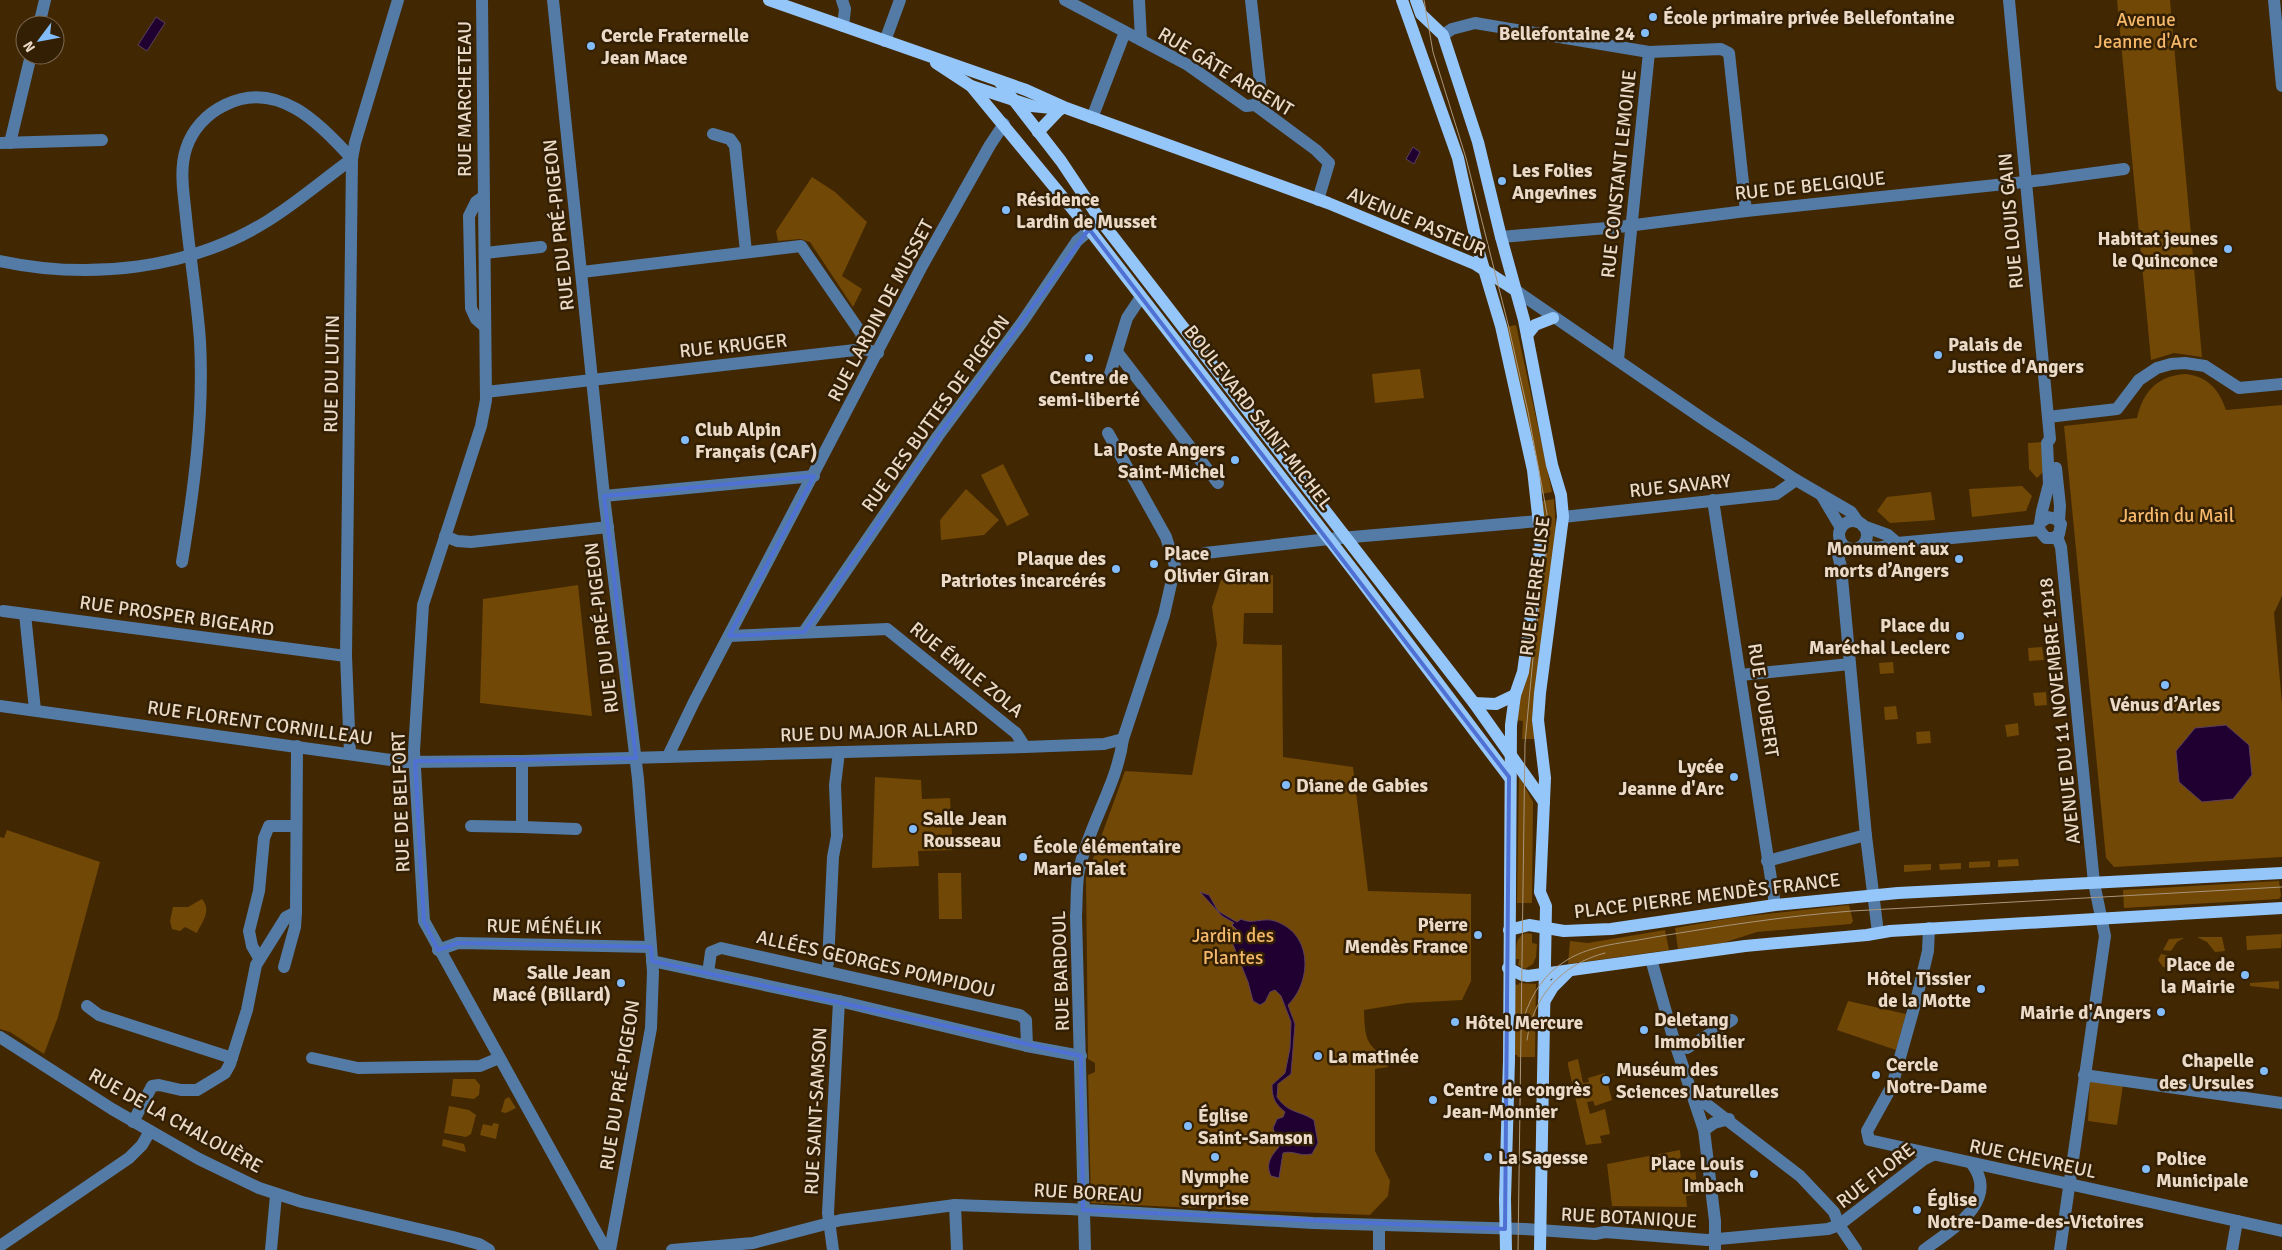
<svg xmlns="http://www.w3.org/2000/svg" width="2282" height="1250" viewBox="0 0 2282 1250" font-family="Signika,sans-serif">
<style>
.green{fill:#714805}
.water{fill:#200030;stroke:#5d415d}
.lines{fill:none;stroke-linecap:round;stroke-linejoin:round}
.minor-tunnel{stroke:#5a4220;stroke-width:12;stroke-dasharray:12 6;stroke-linecap:butt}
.minor{stroke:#537ba5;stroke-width:12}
.major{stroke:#95c6fa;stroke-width:12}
.tram{stroke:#a9957b;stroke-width:1}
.marked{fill:none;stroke:#5071d4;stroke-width:4;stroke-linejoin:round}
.poi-dot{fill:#82bcfa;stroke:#331f04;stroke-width:2}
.labels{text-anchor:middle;stroke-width:5;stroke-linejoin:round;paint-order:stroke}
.poi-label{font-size:19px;font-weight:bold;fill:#eadac7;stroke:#331f04;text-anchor:start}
.park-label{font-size:19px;fill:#f5b86a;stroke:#331f04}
.street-label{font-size:19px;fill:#eadac7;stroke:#331f04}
</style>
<rect width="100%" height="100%" fill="#412702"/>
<!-- green -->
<g class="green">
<path d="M2117,0h53l32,357 -28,-4 -23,7z"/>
<path d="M812,177l23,15 32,30 -25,54 20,13 -9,18 -43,-65 -10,-3 -22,2 -2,-10z"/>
<path d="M1516,325l36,167 -11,2 -36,-167z"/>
<path d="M1420,369l4,29 -49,5 -3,-29z"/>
<path d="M2185,374c22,2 34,15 41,36l56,-5v191l-8,17 8,91v153l-168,10 -8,-9 -42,-432 73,-8c6,-26 20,-42 48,-44z"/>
<path d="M2044,442l2,27 -9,9 -8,-9 -1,-26z"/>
<path d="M1003,464l26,51 -22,11 -26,-51z"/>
<path d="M2022,486l10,10 -6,15 -54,6 -3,-28z"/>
<path d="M966,489l33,31 -15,15 -43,5 -1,-20z"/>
<path d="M1931,492l4,28 -45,3 -13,-12 10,-14z"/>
<path d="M1554,499l2,32 -22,208h-12l1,-18 -7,-1 27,-219z"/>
<path d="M1273,575v38h-29l-1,31 39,1 1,112 70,10 15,124 103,3v87l-9,19 -55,3 -43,7c1,24 0,34 22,48l2,9 -13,2v82l15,30 -2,15 -18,19 -153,-6 -11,-10 -11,9 -104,-5 -3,-128 7,-3v-9l-7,-4 -2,-181 39,-107 67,4 25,-131 -5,-37 9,-27z"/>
<path d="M578,585l14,131 -112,-13 3,-104z"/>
<path d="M2042,647l2,13 -15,1 -1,-13z"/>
<path d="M1893,662l1,11 -14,1 -1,-11z"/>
<path d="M2046,692l1,13 -12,1 -2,-13z"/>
<path d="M1896,706l2,13 -13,1 -1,-13z"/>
<path d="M2018,723l1,12 -12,2 -2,-12z"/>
<path d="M1930,731l1,12 -14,1 -1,-12z"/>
<path d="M1519,776l14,26 -1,101h-15z"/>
<path d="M875,777l46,3 1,19 28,-1 3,52 -35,1 1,15 -47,2z"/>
<path d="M7,830l93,32 -42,155 -14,37 -34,-22 -10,-3v-192l4,1z"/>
<path d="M2018,859l1,7 -21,1v-7z"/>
<path d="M1990,861v6l-21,1v-6z"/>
<path d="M1961,863v6l-21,1 -1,-6z"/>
<path d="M1931,864v6l-27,2v-7z"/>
<path d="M938,873h23l1,46h-23z"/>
<path d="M2279,881l2,15 -2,3 -155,9 -1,-18z"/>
<path d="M202,899c10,12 0,23 -5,34l-12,-6 -5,4 -8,-2 -2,-8 3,-14h15z"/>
<path d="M1849,905l4,16 -2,3 -94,8 -34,11 -45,6 -3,-21 56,-10z"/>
<path d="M1665,930l4,20 -101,14 2,-23 18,2z"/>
<path d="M1526,933l6,1v9l5,1 -1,13 -3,7 -8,5 -7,-4 1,-6h-3c1,-11 -2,-21 10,-26z"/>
<path d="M2282,934l-1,14 -34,2 -1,-14z"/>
<path d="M2197,937h25l3,14 -10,1 -8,-10z"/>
<path d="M2184,938l-7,4 -6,9 -8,-1 6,-11z"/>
<path d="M2161,954l9,2 3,13 -10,-2 -5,-7z"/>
<path d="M2279,981v8l-29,-3v-3z"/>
<path d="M1511,983l7,2 1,-2 17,1 -1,73h-17l-1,-2h-4z"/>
<path d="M1848,1001l58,13 -10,36 -59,-20z"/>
<path d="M1578,1059l5,24 6,-1 -1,-4 17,-5 7,27 -17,6 -2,-5 -6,1 3,12 15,-5 5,25 -10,2 2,7 -16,2 -18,-80v-3z"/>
<path d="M453,1079h22l5,6 -1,10 -5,4 -23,-3z"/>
<path d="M2090,1079l33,6 -6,40 -29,-4z"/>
<path d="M509,1097l7,11 -10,5 -5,-1 4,-13z"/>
<path d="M449,1106l20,4 7,5 -5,19 -5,3 -22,-4z"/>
<path d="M493,1123l6,1 -3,15 -16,-4 3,-11 9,2z"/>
<path d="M443,1139l21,5 2,8 -24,-6z"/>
<path d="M1680,1150l1,11 13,-2 4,35 -12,2 1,11 -75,-1 -5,-42z"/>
</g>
<!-- water -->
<g class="water">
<path d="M156,17l9,6 -18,28 -9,-6z"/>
<path d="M1413,147l7,5 -6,12 -8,-5z"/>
<path d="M2226,725l23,20 3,30 -19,24 -31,3 -23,-20 -3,-31 19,-23z"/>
<path d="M1200,892l9,3 9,16 19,11 4,-3c11,6 22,-2 34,2 38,13 37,60 13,84l7,19 -4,50 -13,10 -1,13c12,17 22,13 37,23l4,23 -6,11c-13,3 -18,-4 -29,-1l-4,25 -8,-2c-6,-12 0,-20 8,-29l-6,-19 4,-9 6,-2 2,-5c-10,-8 -13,-14 -13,-27l13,-12 5,-25 1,-26 -10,-26 -6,-6 -5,2 -5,10 -5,3 -7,-4 -5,-19 -16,-40 9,-8 -9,-9 2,-2 -12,-7z"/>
</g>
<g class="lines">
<!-- minor-tunnel -->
<path class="minor-tunnel" d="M1186,556l19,-3"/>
<!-- minor -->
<g class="minor">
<path d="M482,0l4,400 -5,26 -58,179 -9,146 10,170 182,329"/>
<path d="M553,0l51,496 34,283 15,193 -2,56 -41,222"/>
<path d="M842,0l3,9 -2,17"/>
<path d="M1065,0l123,65 58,41 9,-1 61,45 13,13 -11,37"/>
<path d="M1139,0l2,40"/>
<path d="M1251,0l10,92 -1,7 -5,6"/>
<path d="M2009,0l41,439 -3,4 2,41 -7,27 -3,19 7,8h8l5,-4 2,-10 -5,-5 -8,-2 -7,5"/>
<path d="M2274,0l8,86"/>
<path d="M39,25l6,-25"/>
<path d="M1443,35l9,-6 23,-6 174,29 -31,308"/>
<path d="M885,41l15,-41"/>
<path d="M1649,52l72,-3 8,4 17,158"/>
<path d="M1092,118l33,-86"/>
<path d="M713,134l17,5 5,7 11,106"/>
<path d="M0,143l102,-3"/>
<path d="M10,143l21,-88"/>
<path d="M483,197l-7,5 -7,14 2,92 5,11 8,7"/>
<path d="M1501,237l118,-10 127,-16 297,-31 81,-11"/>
<path d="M485,253l56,-6"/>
<path d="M0,261c89,19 190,9 269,-41 29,-18 55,-41 83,-61"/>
<path d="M582,272l219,-26 60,87 3,16"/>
<path d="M1515,290l194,133 87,57 55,32 7,10"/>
<path d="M1117,352l101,131"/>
<path d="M1110,374l17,-56 14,-21"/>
<path d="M486,392l378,-43 14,4"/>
<path d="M2048,417l69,-8 22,-29 18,-12 14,-4 14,-1 20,3 34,22 43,-4"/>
<path d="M2056,468l4,38 -1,15"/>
<path d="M604,496l210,-20"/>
<path d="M1822,496l19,32"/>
<path d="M1713,500l62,405"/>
<path d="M1563,517l213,-23 20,-14"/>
<circle cx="1853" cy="535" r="14"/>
<path d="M1863,526l25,9 9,8"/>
<path d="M445,536l12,5 14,1 137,-15"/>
<path d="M2057,537l4,10 33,336 11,53 -45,314"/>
<path d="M1842,544l-5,7 4,16 25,269 12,97"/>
<path d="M1862,546l16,2 19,-5 142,-13"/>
<path d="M1205,553l124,-14 210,-18"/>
<path d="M182,562c12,-73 22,-147 18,-221 -3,-42 -10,-83 -14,-124 -2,-22 -7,-46 0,-68 6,-19 20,-35 39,-44 52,-26 95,18 127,54"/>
<path d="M3,611l343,45"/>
<path d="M25,614l10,96"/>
<path d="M804,632l134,-196 85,-115 54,-80 21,-18"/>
<path d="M729,636l158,-7 129,104 9,14"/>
<path d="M1741,675l109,-11"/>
<path d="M0,706l405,56 117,-1 503,-14 79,-3 19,-5"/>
<path d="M350,754l-4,-98 6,-497 3,-16 43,-143"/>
<path d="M668,756l26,-54 228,-436 68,-121 14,-21"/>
<path d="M522,761v66l54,2"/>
<path d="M471,826l51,1"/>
<path d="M1767,861l99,-26"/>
<path d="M1929,928l-1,23 -11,46 -25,89 -25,45 2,9 413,91"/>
<path d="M438,950l20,-7 193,4"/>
<path d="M259,958l-7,-12 -3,-15 10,-40 5,-53 5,-12h27"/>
<path d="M1651,959l22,78 31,93 11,91v29"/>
<path d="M652,961l187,40 188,45 54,10"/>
<path d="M828,963l5,-106 4,-21 -2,-51 4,-33"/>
<path d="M284,967l11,-40 1,-15 1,-166"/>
<path d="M708,973l3,-21 10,-4 299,67 6,5 1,26"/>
<path d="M87,1006l12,9 133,43"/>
<path d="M0,1037l112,72 87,50 60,29 43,14 151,35 26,7 10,6"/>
<path d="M1687,1048l45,-28"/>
<path d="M312,1058l46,10 122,-2 19,-8"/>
<path d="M2084,1075l198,28"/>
<path d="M1692,1091l13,12 95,73 34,36 5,13 17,25"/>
<path d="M133,1122l19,-36 7,-1 22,5h16l28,-17 5,-9 17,-54 9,-45 30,-48 10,-5"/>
<path d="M1704,1130l10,-7 15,-4"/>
<path d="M955,1205l2,45"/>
<path d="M0,1246l129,-88 13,-13 8,-14"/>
<path d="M271,1250l5,-55"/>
<path d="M672,1250l81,-7 88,-23 114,-15 114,4 244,14 212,6 70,5 10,-2 102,8 121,-11 11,-4 84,-65 10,-5"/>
<path d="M833,1250l-5,-37 11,-212"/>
<path d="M1085,1250l-9,-334c1,-15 0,-31 3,-46 10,-46 38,-85 44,-131l41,-124 11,-49 -9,-29 -58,-104"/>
<path d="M1379,1250v-25"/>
<path d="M1924,1250c25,-19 77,-48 48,-86"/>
<path d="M2232,1250l5,-29"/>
</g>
<!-- major -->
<g class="major">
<path d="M769,0l257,90 40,18 262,95 147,61 40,26"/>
<path d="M1402,0l56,158 20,91 23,77 32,144 8,72 -18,130 -8,23 -4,30 -2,335 -4,139 1,51"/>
<path d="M1416,0l5,14 22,21 35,107 23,95 23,83 28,145 9,30 2,22 -23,176 -2,27 7,58 -5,114 6,14 -6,344"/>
<path d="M936,63l35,23 61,20 29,3"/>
<path d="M999,81l62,80 40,60 373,482 70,99"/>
<path d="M971,86l118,143 267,345 153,203"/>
<path d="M1038,132l22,-23"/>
<path d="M1527,335l8,-10 18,-7"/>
<path d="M1474,703l22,1 19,-9"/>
<path d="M1509,930l20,-5 35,6 47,-2 164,-24 123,-12 384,-20"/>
<path d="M1508,968l14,7 6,1 217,-30 122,-11 23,-4 392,-23"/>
<path d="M1544,1002l9,-15 16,-16"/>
</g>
<!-- tram -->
<g class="tram">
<path d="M1424,0l9,52 33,106 42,166 20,88 19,102v33l-12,90 -10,106 -7,507"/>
<path d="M1524,1017c8,-24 21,-44 43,-57 26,-16 59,-17 88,-23 66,-11 131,-21 197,-26l430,-24"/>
<path d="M1527,1040c6,-44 35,-76 78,-87"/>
</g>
</g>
<!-- marked area -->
<path class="marked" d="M1089,229l420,548 -4,452 -422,-19 -2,-154 -429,-95 -1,-14 -193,-4 -20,7 -14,-29 -9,-160 221,-3 -32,-262 210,-20 -85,160 75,-4 134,-196z"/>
<!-- markers -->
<g class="poi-dot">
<circle cx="1653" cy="17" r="5"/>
<circle cx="1645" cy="33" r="5"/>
<circle cx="591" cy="46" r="5"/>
<circle cx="1502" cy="181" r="5"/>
<circle cx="1006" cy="210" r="5"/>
<circle cx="2228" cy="249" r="5"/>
<circle cx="1938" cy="355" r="5"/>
<circle cx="1089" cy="358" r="5"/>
<circle cx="685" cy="440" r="5"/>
<circle cx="1235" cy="460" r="5"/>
<circle cx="1959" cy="559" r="5"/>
<circle cx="1154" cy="564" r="5"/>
<circle cx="1116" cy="569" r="5"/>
<circle cx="1960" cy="636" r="5"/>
<circle cx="2165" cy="685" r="5"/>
<circle cx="1734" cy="777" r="5"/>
<circle cx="1286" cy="785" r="5"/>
<circle cx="913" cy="829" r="5"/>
<circle cx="1023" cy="857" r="5"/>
<circle cx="1478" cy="935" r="5"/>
<circle cx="2245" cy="975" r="5"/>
<circle cx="621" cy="983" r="5"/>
<circle cx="1981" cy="989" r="5"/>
<circle cx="2161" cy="1012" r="5"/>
<circle cx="1455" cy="1022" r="5"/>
<circle cx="1644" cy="1030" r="5"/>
<circle cx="1318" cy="1056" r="5"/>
<circle cx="2264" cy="1071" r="5"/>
<circle cx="1876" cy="1075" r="5"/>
<circle cx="1606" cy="1080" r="5"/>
<circle cx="1433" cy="1100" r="5"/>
<circle cx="1188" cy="1126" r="5"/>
<circle cx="1215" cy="1157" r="5"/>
<circle cx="1488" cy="1157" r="5"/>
<circle cx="2146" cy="1169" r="5"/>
<circle cx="1754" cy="1174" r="5"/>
<circle cx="1917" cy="1210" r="5"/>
</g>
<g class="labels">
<!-- poi labels -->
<g class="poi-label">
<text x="1663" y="24">École primaire privée Bellefontaine</text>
<text x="1635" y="40" text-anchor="end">Bellefontaine 24</text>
<text x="601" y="42">Cercle Fraternelle<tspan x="601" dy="22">Jean Mace</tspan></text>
<text x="1512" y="177">Les Folies<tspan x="1512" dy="22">Angevines</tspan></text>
<text x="1016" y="206">Résidence<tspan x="1016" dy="22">Lardin de Musset</tspan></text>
<text x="2218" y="245" text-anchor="end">Habitat jeunes<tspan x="2218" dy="22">le Quinconce</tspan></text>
<text x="1948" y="351">Palais de<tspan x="1948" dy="22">Justice d'Angers</tspan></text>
<text x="1089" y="384" text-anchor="middle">Centre de<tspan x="1089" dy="22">semi-liberté</tspan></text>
<text x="695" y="436">Club Alpin<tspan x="695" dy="22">Français (CAF)</tspan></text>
<text x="1225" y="456" text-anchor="end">La Poste Angers<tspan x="1225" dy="22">Saint-Michel</tspan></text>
<text x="1949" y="555" text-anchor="end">Monument aux<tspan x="1949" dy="22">morts d’Angers</tspan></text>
<text x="1164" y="560">Place<tspan x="1164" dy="22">Olivier Giran</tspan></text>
<text x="1106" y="565" text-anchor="end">Plaque des<tspan x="1106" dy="22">Patriotes incarcérés</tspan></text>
<text x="1950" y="632" text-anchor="end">Place du<tspan x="1950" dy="22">Maréchal Leclerc</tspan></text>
<text x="2165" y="711" text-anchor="middle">Vénus d’Arles</text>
<text x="1724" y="773" text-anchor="end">Lycée<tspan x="1724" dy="22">Jeanne d'Arc</tspan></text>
<text x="1296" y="792">Diane de Gabies</text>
<text x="923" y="825">Salle Jean<tspan x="923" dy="22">Rousseau</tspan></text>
<text x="1033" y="853">École élémentaire<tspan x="1033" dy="22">Marie Talet</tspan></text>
<text x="1468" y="931" text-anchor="end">Pierre<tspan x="1468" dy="22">Mendès France</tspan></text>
<text x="2235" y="971" text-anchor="end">Place de<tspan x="2235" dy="22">la Mairie</tspan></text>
<text x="611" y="979" text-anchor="end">Salle Jean<tspan x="611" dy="22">Macé (Billard)</tspan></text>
<text x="1971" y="985" text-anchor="end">Hôtel Tissier<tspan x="1971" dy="22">de la Motte</tspan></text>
<text x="2151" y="1019" text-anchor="end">Mairie d'Angers</text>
<text x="1654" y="1026">Deletang<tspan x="1654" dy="22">Immobilier</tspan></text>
<text x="1465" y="1029">Hôtel Mercure</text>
<text x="1328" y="1063">La matinée</text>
<text x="2254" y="1067" text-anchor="end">Chapelle<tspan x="2254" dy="22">des Ursules</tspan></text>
<text x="1886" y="1071">Cercle<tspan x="1886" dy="22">Notre-Dame</tspan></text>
<text x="1616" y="1076">Muséum des<tspan x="1616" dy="22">Sciences Naturelles</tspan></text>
<text x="1443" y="1096">Centre de congrès<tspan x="1443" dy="22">Jean-Monnier</tspan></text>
<text x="1198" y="1122">Église<tspan x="1198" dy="22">Saint-Samson</tspan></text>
<text x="1498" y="1164">La Sagesse</text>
<text x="2156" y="1165">Police<tspan x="2156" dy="22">Municipale</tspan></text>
<text x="1744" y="1170" text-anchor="end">Place Louis<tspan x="1744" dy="22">Imbach</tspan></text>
<text x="1215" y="1183" text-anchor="middle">Nymphe<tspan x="1215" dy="22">surprise</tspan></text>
<text x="1927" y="1206">Église<tspan x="1927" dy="22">Notre-Dame-des-Victoires</tspan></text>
</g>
<!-- park labels -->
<g class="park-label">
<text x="2146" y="26">Avenue<tspan x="2146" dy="22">Jeanne d'Arc</tspan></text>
<text x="2177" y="522">Jardin du Mail</text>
<text x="1233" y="942">Jardin des<tspan x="1233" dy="22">Plantes</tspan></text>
</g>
<!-- street labels -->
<g class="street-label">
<text transform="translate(1226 71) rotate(31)" y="7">RUE GÂTE ARGENT</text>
<text transform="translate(464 99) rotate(-90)" y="7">RUE MARCHETEAU</text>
<text transform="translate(1618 174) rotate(-84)" y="7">RUE CONSTANT LEMOINE</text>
<text transform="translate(1810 185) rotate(-6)" y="7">RUE DE BELGIQUE</text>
<text transform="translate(1417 221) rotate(23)" y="7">AVENUE PASTEUR</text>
<text transform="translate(2010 221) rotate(-95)" y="7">RUE LOUIS GAIN</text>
<text transform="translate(558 225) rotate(-96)" y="7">RUE DU PRÉ-PIGEON</text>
<text transform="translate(880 310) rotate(-62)" y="7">RUE LARDIN DE MUSSET</text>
<text transform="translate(733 345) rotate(-6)" y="7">RUE KRUGER</text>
<text transform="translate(331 374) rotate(-89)" y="7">RUE DU LUTIN</text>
<text transform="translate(935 413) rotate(-54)" y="7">RUE DES BUTTES DE PIGEON</text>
<text transform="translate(1259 417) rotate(52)" y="7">BOULEVARD SAINT-MICHEL</text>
<text transform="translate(1680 485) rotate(-6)" y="7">RUE SAVARY</text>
<text transform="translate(1534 586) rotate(-83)" y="7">RUE PIERRE LISE</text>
<text transform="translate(177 615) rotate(8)" y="7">RUE PROSPER BIGEARD</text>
<text transform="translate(601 628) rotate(-97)" y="7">RUE DU PRÉ-PIGEON</text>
<text transform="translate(967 669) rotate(39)" y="7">RUE ÉMILE ZOLA</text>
<text transform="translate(1764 700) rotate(81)" y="7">RUE JOUBERT</text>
<text transform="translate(2059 711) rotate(-96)" y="7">AVENUE DU 11 NOVEMBRE 1918</text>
<text transform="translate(260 722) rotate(8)" y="7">RUE FLORENT CORNILLEAU</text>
<text transform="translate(879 731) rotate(-2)" y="7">RUE DU MAJOR ALLARD</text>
<text transform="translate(400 802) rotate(-92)" y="7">RUE DE BELFORT</text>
<text transform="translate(1707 895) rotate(-7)" y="7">PLACE PIERRE MENDÈS FRANCE</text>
<text transform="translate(544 926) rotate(1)" y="7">RUE MÉNÉLIK</text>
<text transform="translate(876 963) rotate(13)" y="7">ALLÉES GEORGES POMPIDOU</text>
<text transform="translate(1060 971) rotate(-92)" y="7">RUE BARDOUL</text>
<text transform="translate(619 1085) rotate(-81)" y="7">RUE DU PRÉ-PIGEON</text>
<text transform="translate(815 1111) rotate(-87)" y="7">RUE SAINT-SAMSON</text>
<text transform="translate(176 1120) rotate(29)" y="7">RUE DE LA CHALOUÈRE</text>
<text transform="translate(2033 1158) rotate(12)" y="7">RUE CHEVREUL</text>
<text transform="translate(1875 1175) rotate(-38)" y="7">RUE FLORE</text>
<text transform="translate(1088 1192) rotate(3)" y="7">RUE BOREAU</text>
<text transform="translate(1629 1217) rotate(3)" y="7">RUE BOTANIQUE</text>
</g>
</g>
<!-- north arrow -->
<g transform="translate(40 40) rotate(238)"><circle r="24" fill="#331f04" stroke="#7c6a52"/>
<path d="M0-4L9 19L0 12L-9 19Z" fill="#82bcfa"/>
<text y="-8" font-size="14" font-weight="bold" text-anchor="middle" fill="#eadac7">N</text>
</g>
</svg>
